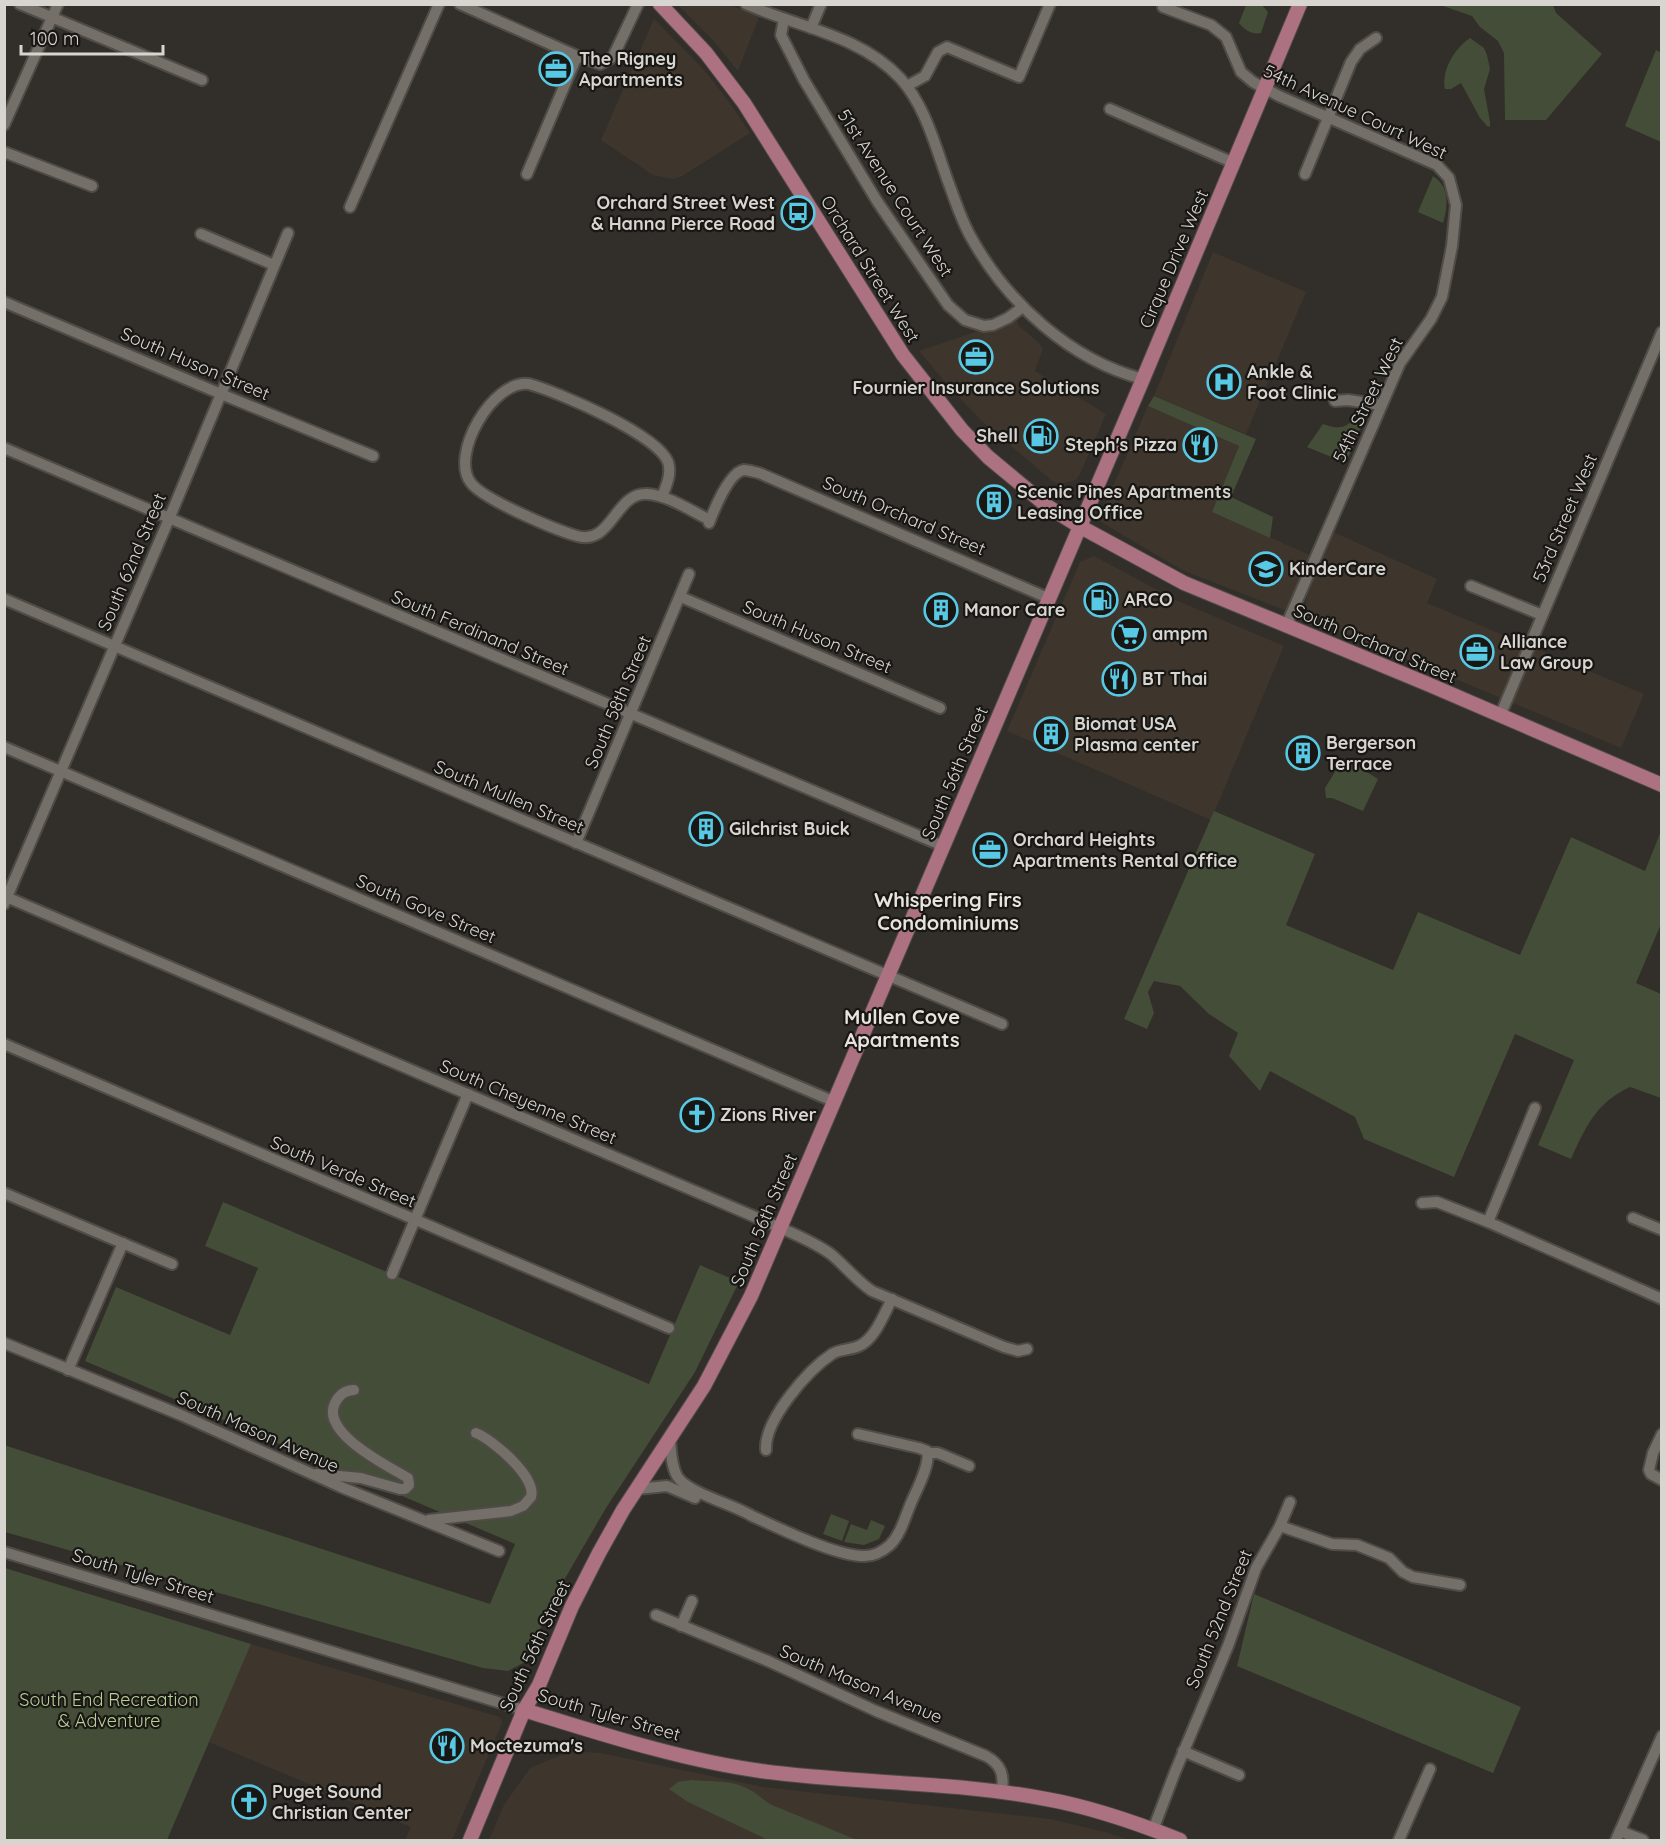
<svg xmlns="http://www.w3.org/2000/svg" width="1666" height="1845" viewBox="0 0 1666 1845" font-family="Quicksand,sans-serif">
<style>
.built{fill:#3e362c}
.green{fill:#444d37}
.lines{fill:none;stroke-linecap:round;stroke-linejoin:round}
.minor-casing{stroke:#4f4b47;stroke-width:14}
.major-casing{stroke:#4f4b47;stroke-width:16}
.minor{stroke:#746f69;stroke-width:10}
.major{stroke:#ad7282;stroke-width:14}
.labels{text-anchor:middle;stroke-width:4.5;stroke-linejoin:round;paint-order:stroke}
.poi-label{font-size:18px;font-weight:bold;fill:#d8d5d1;stroke:#181714;text-anchor:start}
.street-label{font-size:18px;fill:#d8d5d1;stroke:#181714}
.park-label{font-size:18px;fill:#bacf97;stroke:#181714}
.neighbourhood-label{font-size:20px;font-weight:bold;fill:#e8e3dc;stroke:#181714}
</style>
<rect width="100%" height="100%" fill="#322e29"/>
<!-- built -->
<g class="built">
<path d="M678,5h53l28,12 -21,54 -25,-31z"/>
<path d="M654,19l51,52 24,31 21,31 -68,43 -9,3 -20,-4 -52,-35z"/>
<path d="M1213,252l93,40 -60,142 -92,-38z"/>
<path d="M1016,318l3,8 19,16 5,7 -8,22 71,43 -26,60 -3,5 -5,2 -14,3 -7,-4 -69,-59 -31,-32 -32,-38z"/>
<path d="M1148,406l91,40 -27,66 98,43 -23,56 -105,-41 -81,-48 1,-10z"/>
<path d="M1331,531l106,48 -10,24 217,91 -23,54 -317,-132 3,-23z"/>
<path d="M1094,556l84,45 106,45 -73,174 -204,-89 73,-169z"/>
<path d="M251,1644l249,73 2,6 -50,117h-47l6,-13 -202,-85z"/>
<path d="M570,1751l31,2 162,34 287,32 55,13 25,8h-641l15,-35 26,-37z"/>
</g>
<!-- green -->
<g class="green">
<path d="M1246,5h16l6,7 -7,21c-9,2 -16,-3 -22,-10z"/>
<path d="M1440,5h113l3,8 46,41 -56,66h-41l-1,-67 -6,-12 -18,-14 -8,-11z"/>
<path d="M1470,38l14,10 3,7 3,14 -6,20 6,33v4l-2,1 -8,-9 -19,-35 -10,6h-6c-4,-19 10,-41 25,-51z"/>
<path d="M1656,50l5,3v89l-36,-16z"/>
<path d="M1433,176c17,11 15,29 10,47l-25,-11z"/>
<path d="M1154,396l102,43 -25,58 42,20 -3,21 -58,-26 27,-66 -91,-40z"/>
<path d="M1360,412l5,5 -19,46 -39,-16 16,-23c20,7 24,3 37,-12z"/>
<path d="M1341,762l16,4 21,13 -15,32 -31,-13h-6l-1,-10z"/>
<path d="M1214,811l101,43 -29,71 107,45 25,-58 102,43 51,-118 74,34 16,-40v93l-25,59 25,11v104l-31,-11c-34,16 -44,39 -59,72l-33,-14 36,-85 -59,-26 -61,143 -90,-38 -9,-22 -85,-46 -10,20 -31,-35 9,-23 -29,-19 -29,-28 -26,-5 -6,11 6,21 -7,16 -23,-10z"/>
<path d="M223,1202l426,182 51,-119 39,17 -44,90 -89,136 -50,86 -31,68 -17,9 -25,-3 -478,-136 -1,-87 486,159 25,-60 -430,-183 31,-74 114,48 28,-67 -53,-22z"/>
<path d="M831,1514l18,7 -7,20 -19,-7z"/>
<path d="M871,1520l14,6 -6,13 -15,6 -20,-3 7,-18 16,6z"/>
<path d="M5,1568l246,76 -84,196h-162z"/>
<path d="M1254,1594l267,113 -28,66 -256,-107z"/>
<path d="M691,1780c21,2 42,-1 61,11 7,4 12,10 20,14l85,35h-92l-1,-2 -76,-36 -19,-13 9,-7z"/>
</g>
<g class="lines">
<!-- minor casing -->
<g class="minor-casing">
<g id="minor">
<path d="M20,4l182,76"/>
<path d="M460,4l117,52"/>
<path d="M746,4c51,23 114,31 154,74 26,28 36,71 49,106 7,19 13,38 23,55 36,64 98,121 171,140"/>
<path d="M1163,7l48,18 15,12 15,35 12,10 26,14 158,69 12,13 7,27 -4,41 -10,51 -11,22 -31,44 -114,263"/>
<path d="M784,19l-3,16 23,45 73,121 71,104 17,15 19,6 9,-1 15,-7 15,-11"/>
<path d="M811,28l10,-24"/>
<path d="M907,86l18,-10 13,-24 9,-5 72,30 31,-73"/>
<path d="M1110,109l124,54"/>
<path d="M4,125l54,-121"/>
<path d="M4,152l88,34"/>
<path d="M527,174l50,-118 23,8 13,-7 25,-53"/>
<path d="M1305,174l46,-112 9,-13 16,-11"/>
<path d="M350,207l89,-203"/>
<path d="M201,234l73,31"/>
<path d="M4,302l217,92 152,62"/>
<path d="M1335,401l13,-1 33,5"/>
<path d="M4,448l939,398"/>
<path d="M662,497c4,-11 10,-23 6,-35 -11,-28 -110,-70 -139,-78 -36,-5 -80,71 -58,99 13,17 85,47 106,53 35,10 38,-44 70,-42 21,1 44,17 63,26"/>
<path d="M709,523c5,-13 20,-51 35,-53 4,0 10,2 15,3l289,125"/>
<path d="M1471,586l71,29"/>
<path d="M681,597l259,111"/>
<path d="M4,599l998,425"/>
<path d="M1500,716l162,-384"/>
<path d="M4,747l831,355"/>
<path d="M576,843l113,-269"/>
<path d="M4,896l777,332c17,8 35,15 51,27 14,12 25,26 40,36l132,56 14,4 9,-2"/>
<path d="M4,904l165,-385 119,-286"/>
<path d="M4,1044l665,284"/>
<path d="M4,1193l168,71"/>
<path d="M1422,1203l15,-1 51,20 174,77"/>
<path d="M1633,1218l29,12"/>
<path d="M1488,1222l47,-114"/>
<path d="M392,1274l76,-180"/>
<path d="M4,1343l177,72 160,72 158,64"/>
<path d="M68,1370l55,-127"/>
<path d="M1662,1434l-9,19 -4,17 2,4 11,6"/>
<path d="M670,1439c1,12 1,26 7,37 10,17 56,28 75,40 27,12 85,41 113,40 10,0 18,-5 25,-11 11,-11 15,-28 21,-42 5,-12 20,-39 16,-52l-8,-3 -61,-14"/>
<path d="M766,1450c-2,-30 42,-80 66,-96 8,-5 18,-4 27,-8 16,-7 25,-32 33,-47"/>
<path d="M928,1453h10l31,13"/>
<path d="M317,1474l44,4 39,11h5l4,-4 -1,-7c-20,-12 -88,-45 -73,-75 4,-8 10,-13 19,-13"/>
<path d="M637,1489l30,-3 28,12"/>
<path d="M429,1520l82,-9 12,-5 8,-9c6,-20 -38,-57 -55,-64"/>
<path d="M1280,1526l52,18 25,1 32,13 14,14 10,5 47,8"/>
<path d="M4,1552l520,158"/>
<path d="M656,1615l112,46 108,50 110,45c16,9 18,19 16,36"/>
<path d="M681,1626l11,-25"/>
<path d="M1183,1751l56,24"/>
<path d="M1153,1830l22,-58 53,-126 28,-78 24,-42 10,-24"/>
<path d="M1620,1831l23,9"/>
<path d="M1399,1840l31,-71"/>
<path d="M1616,1840l46,-104"/>
</g>
</g>
<!-- major casing -->
<g class="major-casing">
<g id="major">
<path d="M660,4l46,49 38,50 159,252 59,75 26,27 59,49 32,20 105,57 246,102 232,100"/>
<path d="M524,1710c78,24 157,50 237,61 95,13 191,10 285,28 46,8 91,24 134,41"/>
<path d="M470,1840l54,-130 15,-25 33,-79 27,-53 24,-43 81,-124 47,-90 392,-917 157,-375"/>
</g>
</g>
<!-- minor -->
<use href="#minor" class="minor"/>
<!-- major -->
<use href="#major" class="major"/>
</g>
<!-- icons -->
<defs>
<g id="office-ring" transform="scale(1.725)"><circle r="9.5" fill="#181714" stroke="#58c9e4" stroke-width="1.5"/><path d="M-6-3h4V-5.5h4V-3h4V5H-6ZM-1-4.5V-3h2v-1.5ZM-6 0V1H6V0Z" fill="#58c9e4"/></g>
<g id="bus-ring" transform="scale(1.725)"><circle r="9.5" fill="#181714" stroke="#58c9e4" stroke-width="1.5"/><path d="M-5-6H5V4H4V6H2V4H-2V6H-4V4H-5ZM-3.5-4V0h7V-4ZM-3.5 1.2v1.5H-2V1.2ZM2 1.2v1.5H3.5V1.2Z" fill="#58c9e4"/></g>
<g id="hospital-ring" transform="scale(1.725)"><circle r="9.5" fill="#181714" stroke="#58c9e4" stroke-width="1.5"/><path d="M-5-5h3v3.5h4V-5h3V5h-3V1.5h-4V5h-3Z" fill="#58c9e4"/></g>
<g id="fuel-ring" transform="scale(1.725)"><circle r="9.5" fill="#181714" stroke="#58c9e4" stroke-width="1.5"/><path d="M-5.5-6h7V0h2V4h1.3V-2.5L3-4.5l.8-.8L6-3V5H2.5V1h-1V6h-7ZM-4.2-4.7v3.2H.2V-4.7Z" fill="#58c9e4"/></g>
<g id="restaurant-ring" transform="scale(1.725)"><circle r="9.5" fill="#181714" stroke="#58c9e4" stroke-width="1.5"/><path d="M-5-6h1v4h1v-4h1v4h1v-4h1v5L-1.5 .5V6h-2V.5L-5-1ZM5-6V6H3V1.5H1.5Q1.5-4 5-6Z" fill="#58c9e4"/></g>
<g id="building-ring" transform="scale(1.725)"><circle r="9.5" fill="#181714" stroke="#58c9e4" stroke-width="1.5"/><path d="M-4-6H4V6H1V3H-1V6H-4ZM-2.5-4.3h1.7v1.8h-1.7ZM.8-4.3h1.7v1.8H.8ZM-2.5-1h1.7V.8h-1.7ZM.8-1h1.7V.8H.8Z" fill="#58c9e4"/></g>
<g id="school-ring" transform="scale(1.725)"><circle r="9.5" fill="#181714" stroke="#58c9e4" stroke-width="1.5"/><path d="M0-5L7-2L0 1L-7-2ZM-4 1L0 2.5L4 1V4Q0 6-4 4Z" fill="#58c9e4"/></g>
<g id="supermarket-ring" transform="scale(1.725)"><circle r="9.5" fill="#181714" stroke="#58c9e4" stroke-width="1.5"/><path d="M-6-5.5h2.5l.6 2H6L4.5 2H-2.5L-4.4-4H-6ZM-1.5 3.2a1.3 1.3 0 1 0 .1 0ZM3 3.2a1.3 1.3 0 1 0 .1 0Z" fill="#58c9e4"/></g>
<g id="church-ring" transform="scale(1.725)"><circle r="9.5" fill="#181714" stroke="#58c9e4" stroke-width="1.5"/><path d="M-1.2-6h2.4v3.5h3.3v2.4h-3.3V6h-2.4V-.1h-3.3v-2.4h3.3Z" fill="#58c9e4"/></g>
</defs>
<g fill-rule="evenodd">
<use href="#office-ring" x="556" y="69"/>
<use href="#bus-ring" x="798" y="213"/>
<use href="#office-ring" x="976" y="357"/>
<use href="#hospital-ring" x="1224" y="382"/>
<use href="#fuel-ring" x="1041" y="436"/>
<use href="#restaurant-ring" x="1200" y="445"/>
<use href="#building-ring" x="994" y="502"/>
<use href="#school-ring" x="1266" y="569"/>
<use href="#fuel-ring" x="1101" y="600"/>
<use href="#building-ring" x="941" y="610"/>
<use href="#supermarket-ring" x="1129" y="634"/>
<use href="#office-ring" x="1477" y="652"/>
<use href="#restaurant-ring" x="1119" y="679"/>
<use href="#building-ring" x="1051" y="734"/>
<use href="#building-ring" x="1303" y="753"/>
<use href="#building-ring" x="706" y="829"/>
<use href="#office-ring" x="990" y="850"/>
<use href="#church-ring" x="697" y="1115"/>
<use href="#restaurant-ring" x="447" y="1746"/>
<use href="#church-ring" x="249" y="1802"/>
</g>
<g class="labels">
<!-- poi labels -->
<g class="poi-label">
<text x="579" y="65">The Rigney<tspan x="579" dy="21">Apartments</tspan></text>
<text x="775" y="209" text-anchor="end">Orchard Street West<tspan x="775" dy="21">&amp; Hanna Pierce Road</tspan></text>
<text x="1247" y="378">Ankle &amp;<tspan x="1247" dy="21">Foot Clinic</tspan></text>
<text x="976" y="394" text-anchor="middle">Fournier Insurance Solutions</text>
<text x="1018" y="442" text-anchor="end">Shell</text>
<text x="1177" y="451" text-anchor="end">Steph's Pizza</text>
<text x="1017" y="498">Scenic Pines Apartments<tspan x="1017" dy="21">Leasing Office</tspan></text>
<text x="1289" y="575">KinderCare</text>
<text x="1124" y="606">ARCO</text>
<text x="964" y="616">Manor Care</text>
<text x="1152" y="640">ampm</text>
<text x="1500" y="648">Alliance<tspan x="1500" dy="21">Law Group</tspan></text>
<text x="1142" y="685">BT Thai</text>
<text x="1074" y="730">Biomat USA<tspan x="1074" dy="21">Plasma center</tspan></text>
<text x="1326" y="749">Bergerson<tspan x="1326" dy="21">Terrace</tspan></text>
<text x="729" y="835">Gilchrist Buick</text>
<text x="1013" y="846">Orchard Heights<tspan x="1013" dy="21">Apartments Rental Office</tspan></text>
<text x="720" y="1121">Zions River</text>
<text x="470" y="1752">Moctezuma's</text>
<text x="272" y="1798">Puget Sound<tspan x="272" dy="21">Christian Center</tspan></text>
</g>
<!-- street labels -->
<g class="street-label">
<text transform="translate(1355 112) rotate(25)" y="6">54th Avenue Court West</text>
<text transform="translate(895 193) rotate(57)" y="6">51st Avenue Court West</text>
<text transform="translate(1174 259) rotate(-67)" y="6">Cirque Drive West</text>
<text transform="translate(870 269) rotate(58)" y="6">Orchard Street West</text>
<text transform="translate(195 364) rotate(23)" y="6">South Huson Street</text>
<text transform="translate(1368 400) rotate(-64)" y="6">54th Street West</text>
<text transform="translate(904 516) rotate(23)" y="6">South Orchard Street</text>
<text transform="translate(1565 518) rotate(-67)" y="6">53rd Street West</text>
<text transform="translate(132 562) rotate(-67)" y="6">South 62nd Street</text>
<text transform="translate(480 633) rotate(23)" y="6">South Ferdinand Street</text>
<text transform="translate(817 637) rotate(23)" y="6">South Huson Street</text>
<text transform="translate(1375 644) rotate(23)" y="6">South Orchard Street</text>
<text transform="translate(618 702) rotate(-67)" y="6">South 58th Street</text>
<text transform="translate(955 773) rotate(-67)" y="6">South 56th Street</text>
<text transform="translate(509 797) rotate(23)" y="6">South Mullen Street</text>
<text transform="translate(426 909) rotate(23)" y="6">South Gove Street</text>
<text transform="translate(528 1102) rotate(23)" y="6">South Cheyenne Street</text>
<text transform="translate(343 1172) rotate(23)" y="6">South Verde Street</text>
<text transform="translate(764 1220) rotate(-67)" y="6">South 56th Street</text>
<text transform="translate(258 1432) rotate(24)" y="6">South Mason Avenue</text>
<text transform="translate(143 1576) rotate(17)" y="6">South Tyler Street</text>
<text transform="translate(1219 1619) rotate(-68)" y="6">South 52nd Street</text>
<text transform="translate(535 1646) rotate(-65)" y="6">South 56th Street</text>
<text transform="translate(861 1684) rotate(23)" y="6">South Mason Avenue</text>
<text transform="translate(609 1715) rotate(16)" y="6">South Tyler Street</text>
</g>
<!-- park labels -->
<g class="park-label">
<text x="109" y="1706">South End Recreation<tspan x="109" dy="21">&amp; Adventure</tspan></text>
</g>
<!-- neighbourhood labels -->
<g class="neighbourhood-label">
<text x="948" y="907">Whispering Firs<tspan x="948" dy="23">Condominiums</tspan></text>
<text x="902" y="1024">Mullen Cove<tspan x="902" dy="23">Apartments</tspan></text>
</g>
</g>
<!-- border -->
<rect width="1666" height="1845" fill="none" stroke="#d8d5d1" stroke-width="12"/>
<!-- scale -->
<path d="M21 45v9h142v-9" fill="none" stroke="#d8d5d1" stroke-width="3"/>
<text x="30" y="45" font-size="18" fill="#d8d5d1" stroke="#181714" stroke-width="4.5" paint-order="stroke">100 m</text>
</svg>
